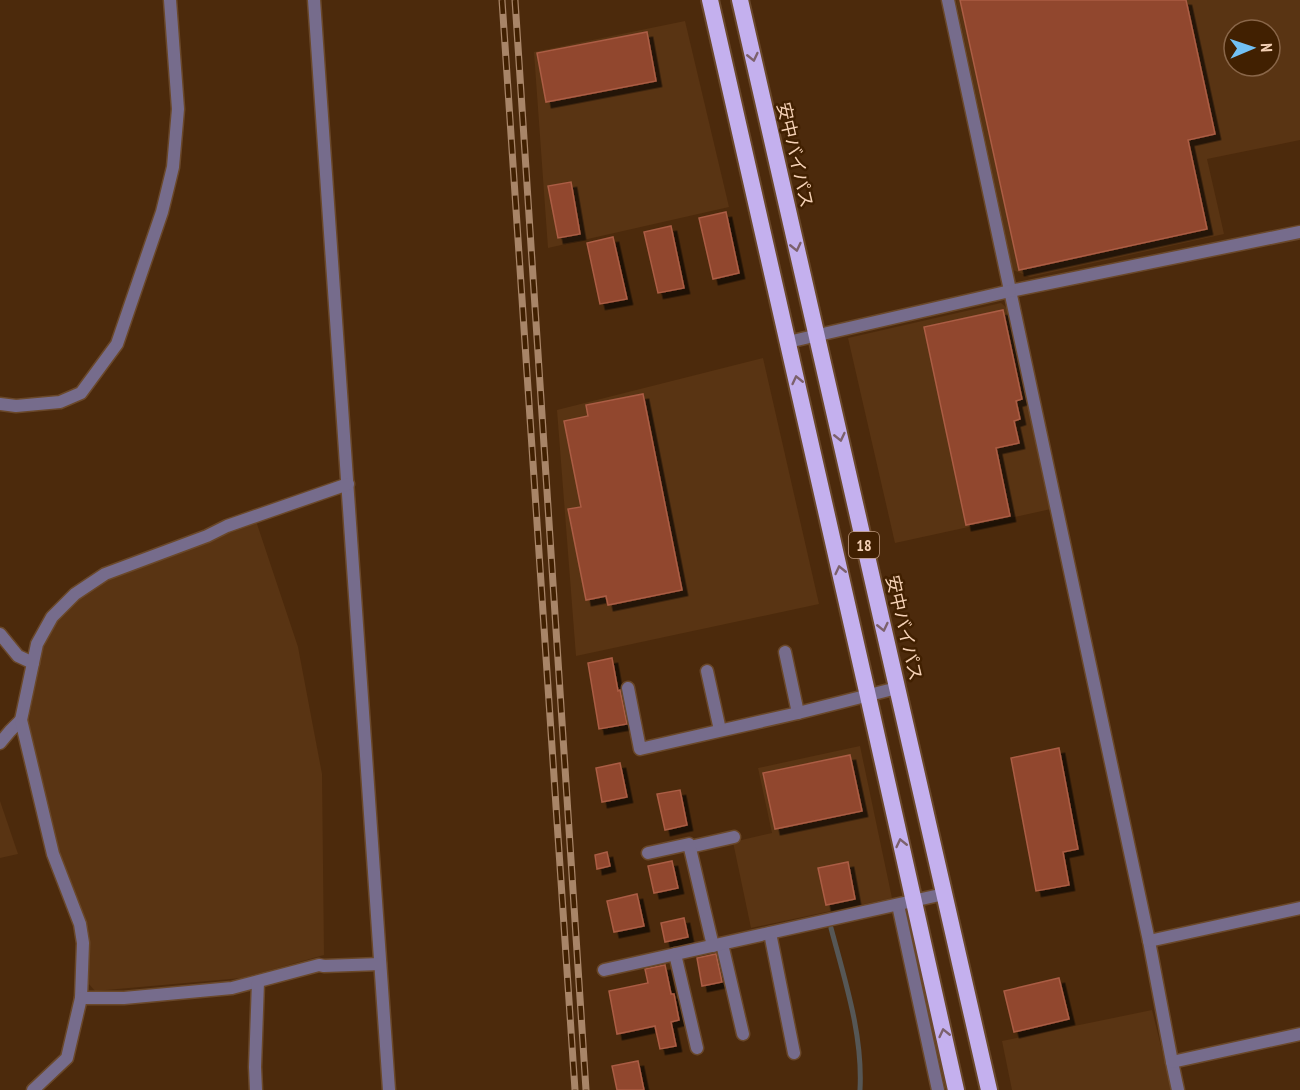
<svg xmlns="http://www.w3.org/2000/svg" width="1300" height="1090" viewBox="0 0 1300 1090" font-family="'PT Sans Narrow','Noto Sans JP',sans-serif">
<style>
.built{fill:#593413;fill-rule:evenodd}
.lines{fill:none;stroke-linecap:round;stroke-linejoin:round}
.stream{stroke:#565756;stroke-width:5}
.building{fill:#91462d;stroke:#ab5d44;stroke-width:1.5;filter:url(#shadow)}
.minor-casing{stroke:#6a482a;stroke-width:15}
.tertiary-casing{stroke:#6a482a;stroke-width:15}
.trunk-casing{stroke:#6a482a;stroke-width:20}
.minor{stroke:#766c8c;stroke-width:12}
.tertiary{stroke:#766c8c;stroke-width:12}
.trunk{stroke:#c4b0ee;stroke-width:16}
.rail-casing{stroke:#a88568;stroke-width:7}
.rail{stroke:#412001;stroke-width:4.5;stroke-dasharray:14;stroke-linecap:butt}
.oneway{stroke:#7c616c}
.labels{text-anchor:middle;stroke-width:5;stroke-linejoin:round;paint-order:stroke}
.shield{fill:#412001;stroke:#be9b7f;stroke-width:1.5}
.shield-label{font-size:16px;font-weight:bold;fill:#f4d0b5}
.street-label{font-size:18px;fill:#f4d0b5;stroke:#412001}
</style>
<defs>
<filter id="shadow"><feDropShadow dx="5.5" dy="5.5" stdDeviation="0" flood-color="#0009"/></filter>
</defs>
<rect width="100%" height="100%" fill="#4c2a0c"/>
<!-- built -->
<g class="built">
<path d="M956,0h344v140l-93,19 17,75 -194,43 -17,-7zM1234,30h36v36h-36z"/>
<path d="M685,21l44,186 -181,41 -14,-196z"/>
<path d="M1001,303l6,5 44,201 -156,34 -47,-205z"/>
<path d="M763,358l56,246 -243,52 -19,-246z"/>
<path d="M256,521l42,126 24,127 2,181 -82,23 -147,13 -7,-8 2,-40 -2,-17 -27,-68 -33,-133 13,-72 15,-31 20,-22 33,-21z"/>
<path d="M860,746l32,152 -141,30 -18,-86 39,-9 -14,-65z"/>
<path d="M0,801l18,53 -18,4z"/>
<path d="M1152,1010l20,80h-160l-10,-49z"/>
</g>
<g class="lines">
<!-- stream -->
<path class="stream" d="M831,928c14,53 32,107 29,162"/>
</g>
<!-- building -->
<g class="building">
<path d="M960,0h226l29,134 -27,6 19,89 -188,41z"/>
<path d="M647,32l9,49 -110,21 -9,-49z"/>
<path d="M571,182l9,52 -22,4 -10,-52z"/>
<path d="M726,212l13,61 -26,6 -14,-61z"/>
<path d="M671,226l13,62 -26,5 -14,-61z"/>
<path d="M613,237l14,62 -27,5 -13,-61z"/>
<path d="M1003,310l19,89 -6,2 4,18 -6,2 5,22 -23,5 14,68 -44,9 -42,-198z"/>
<path d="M643,394l39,196 -74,15 -2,-9 -20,4 -18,-91 13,-2 -17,-86 24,-5 -2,-11z"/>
<path d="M612,658l6,33 2,-1 7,34 -28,5 -11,-66z"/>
<path d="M1059,748l19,101 -15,3 6,33 -33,6 -25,-133z"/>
<path d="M850,755l12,56 -87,18 -12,-56z"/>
<path d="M620,763l7,34 -25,5 -6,-34z"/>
<path d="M680,790l7,35 -22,5 -8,-36z"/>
<path d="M607,852l3,14 -13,3 -2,-14z"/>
<path d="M672,861l6,27 -24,5 -6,-27z"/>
<path d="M848,862l7,37 -29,6 -8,-37z"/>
<path d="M637,894l7,32 -30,6 -7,-31z"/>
<path d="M684,918l4,19 -23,5 -4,-19z"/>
<path d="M716,954l6,28 -20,4 -5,-28z"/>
<path d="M665,965l6,29h3l5,26 -8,2 5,24 -16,3 -5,-23 -38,8 -8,-43 39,-8 -3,-14z"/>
<path d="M1059,978l10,41 -55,13 -10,-41z"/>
<path d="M638,1061l6,29h-27l-5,-24z"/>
</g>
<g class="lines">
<!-- minor casing -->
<g class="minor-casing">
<g id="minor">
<path d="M314,0l75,1090"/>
<path d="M948,0l201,941 23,121 6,28"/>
<path d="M1010,291l290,-59"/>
<path d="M0,404l16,2 44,-4 21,-9 36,-49 45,-132 11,-45 5,-58 -8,-109"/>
<path d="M0,634l18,22 15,7"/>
<path d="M785,652l13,61"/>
<path d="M707,671l13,59"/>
<path d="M628,688l12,61 158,-36 99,-25"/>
<path d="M0,743l10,-12 11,-11"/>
<path d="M690,847l44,-10"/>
<path d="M648,853l41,-9 24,102"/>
<path d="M898,905l40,185"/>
<path d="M770,933l24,120"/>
<path d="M1149,941l151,-33"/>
<path d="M722,944l21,90"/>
<path d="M675,954l22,94"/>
<path d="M604,970l340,-76"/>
<path d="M81,998l2,-55 -3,-19 -27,-70 -32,-134 16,-76 15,-27 23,-23 30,-20 102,-38 20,-10 121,-42"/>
<path d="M1172,1062l128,-28"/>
<path d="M33,1090l34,-32 14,-60h43l108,-10 87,-23 5,1 56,-2"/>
<path d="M256,1090l-1,-23 3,-85"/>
</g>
</g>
<!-- tertiary casing -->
<g class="tertiary-casing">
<path id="tertiary" d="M788,342l222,-51"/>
</g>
<!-- trunk casing -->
<g class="trunk-casing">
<g id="trunk">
<path d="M710,0l158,696 88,394"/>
<path d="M740,0l249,1090"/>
</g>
</g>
<!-- minor -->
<use href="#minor" class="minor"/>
<!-- tertiary -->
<use href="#tertiary" class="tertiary"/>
<!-- trunk -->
<use href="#trunk" class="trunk"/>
<!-- rail casing -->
<g class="rail-casing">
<g id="rail">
<path d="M502,0l73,1090"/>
<path d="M515,0l71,1090"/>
</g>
</g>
<!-- rail -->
<use href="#rail" class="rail"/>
</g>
<!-- one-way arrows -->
<defs><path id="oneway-chevron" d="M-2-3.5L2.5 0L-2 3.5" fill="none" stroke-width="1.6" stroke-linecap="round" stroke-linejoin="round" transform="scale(1.5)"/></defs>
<g class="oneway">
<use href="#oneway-chevron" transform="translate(753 57) rotate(77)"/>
<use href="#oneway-chevron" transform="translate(796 247) rotate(77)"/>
<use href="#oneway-chevron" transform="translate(797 380) rotate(-103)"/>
<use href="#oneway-chevron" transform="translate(840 437) rotate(77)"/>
<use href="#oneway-chevron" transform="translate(840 570) rotate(-103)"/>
<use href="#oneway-chevron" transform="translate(883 627) rotate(77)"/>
<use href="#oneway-chevron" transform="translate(901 843) rotate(-103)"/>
<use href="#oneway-chevron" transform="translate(944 1033) rotate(-103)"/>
</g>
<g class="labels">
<!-- shield labels -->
<rect class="shield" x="849" y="532" width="30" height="26" rx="4.5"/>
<g class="shield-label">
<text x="864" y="551">18</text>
</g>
<!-- street labels -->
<g class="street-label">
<text transform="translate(795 155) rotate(77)" y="6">安中バイパス</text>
<text transform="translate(904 628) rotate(77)" y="6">安中バイパス</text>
</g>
</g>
<!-- north arrow -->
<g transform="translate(1252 48) rotate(88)"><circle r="28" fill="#412001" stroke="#896649" stroke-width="1.5"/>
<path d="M0-4.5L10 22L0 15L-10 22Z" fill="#72c1f5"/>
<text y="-9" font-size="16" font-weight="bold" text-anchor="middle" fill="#f4d0b5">N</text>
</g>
</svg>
